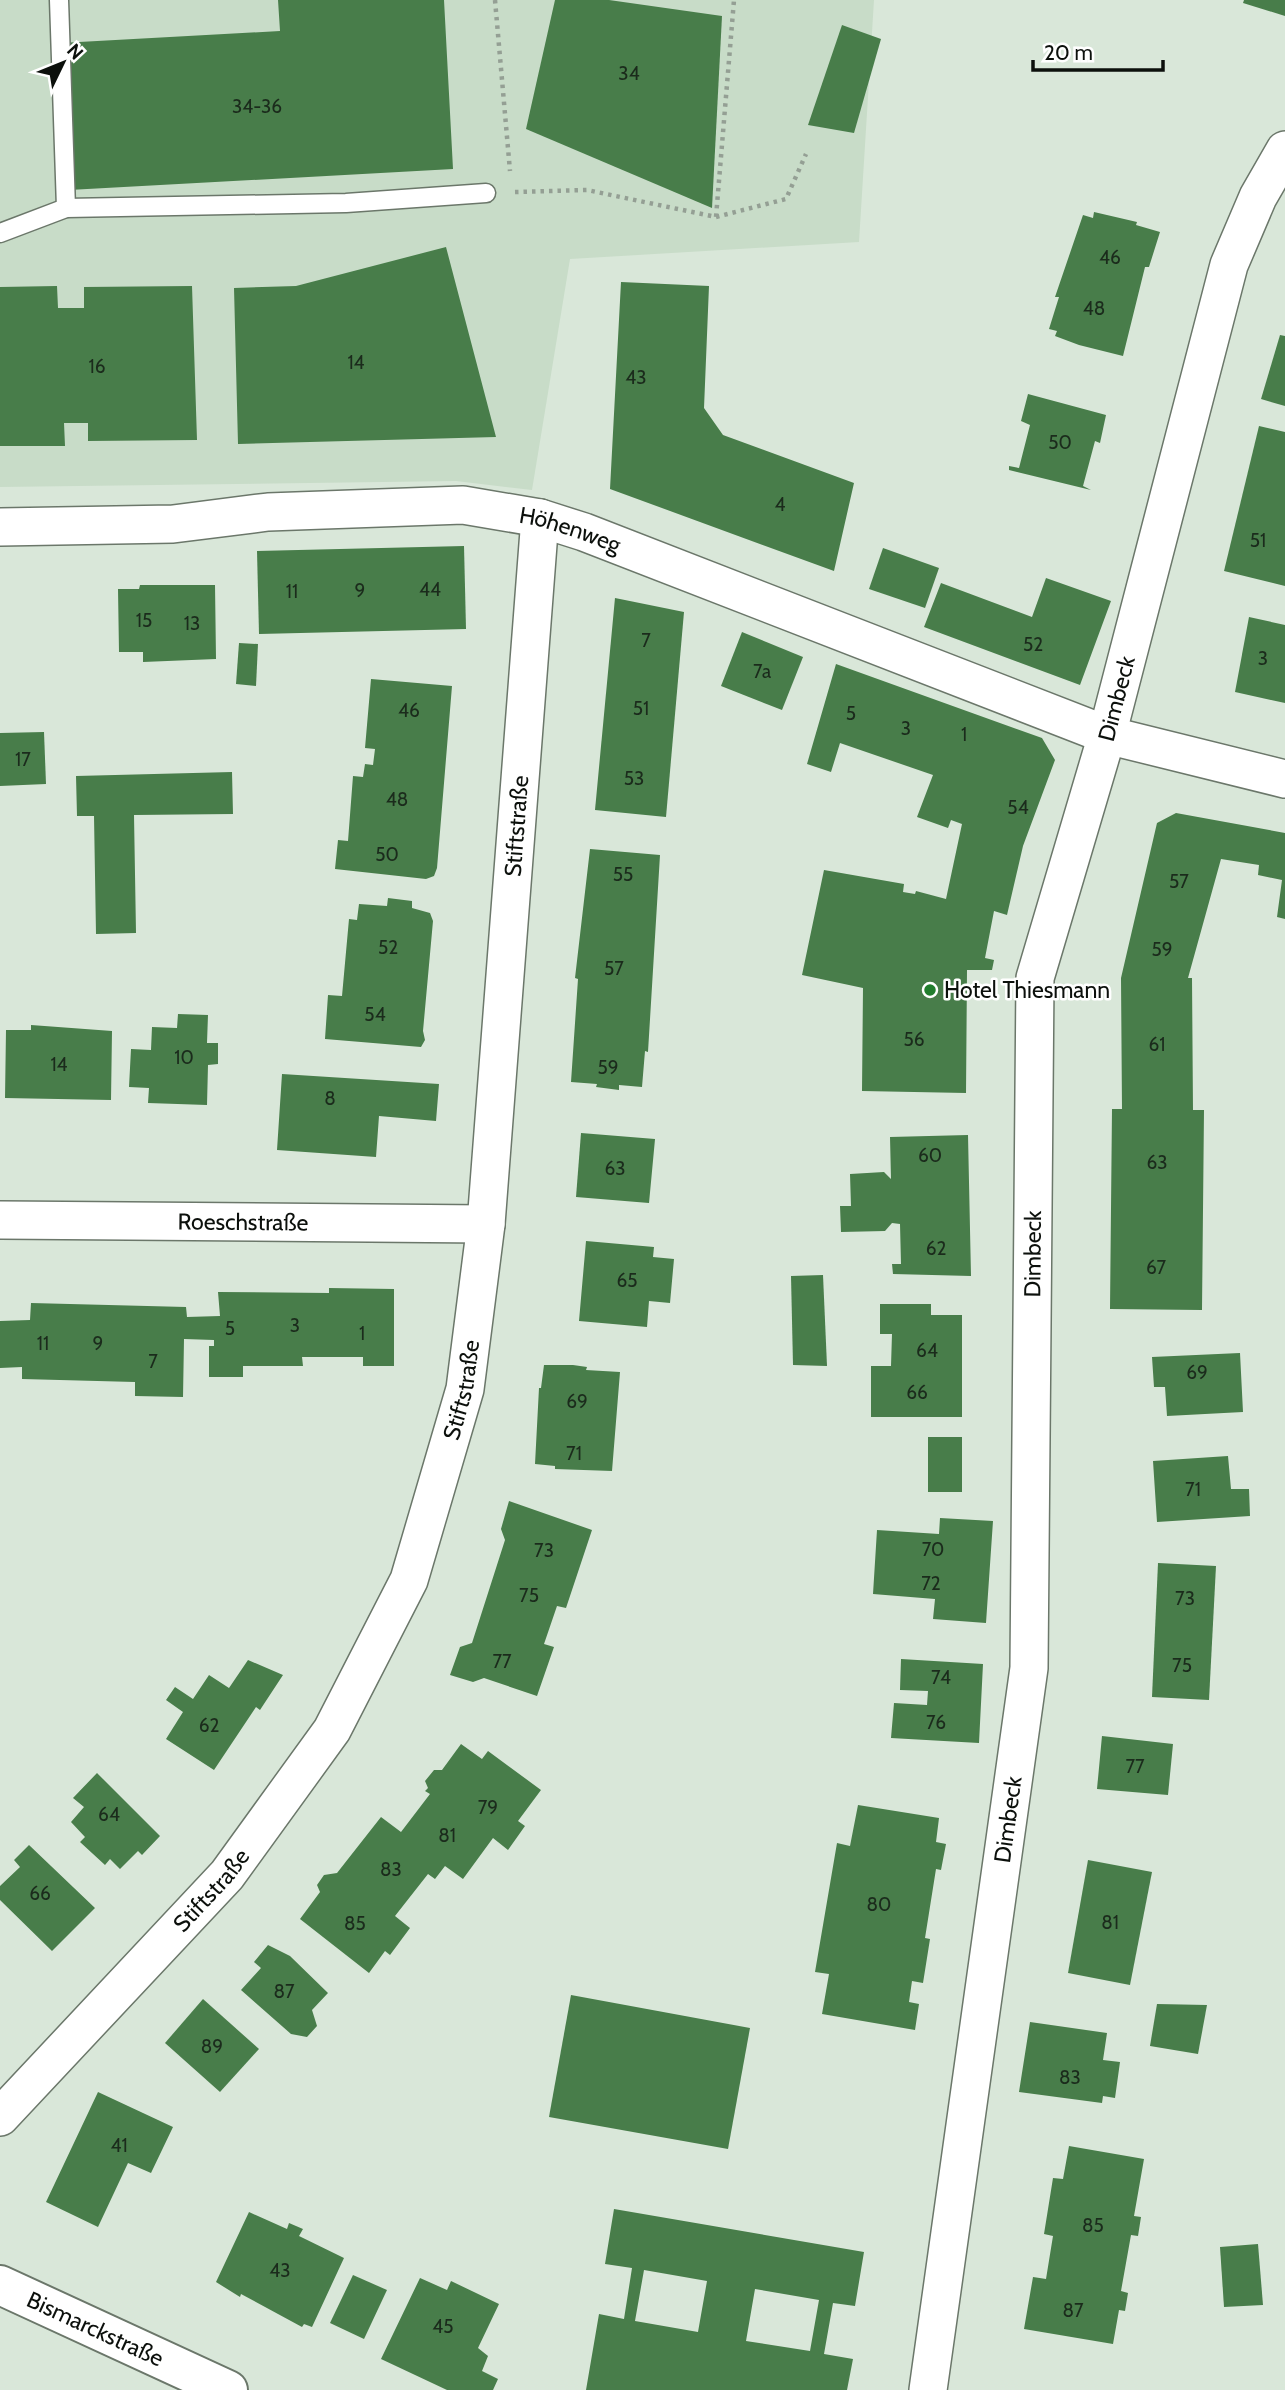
<svg xmlns="http://www.w3.org/2000/svg" width="1285" height="2390" viewBox="0 0 1285 2390" font-family="Cabin,sans-serif">
<style>
.built{fill:#c8dcc8}
.building{fill:#487d4a;fill-rule:evenodd}
.lines{fill:none;stroke-linecap:round;stroke-linejoin:round}
.service-casing{stroke:#6b776a;stroke-width:21}
.minor-casing{stroke:#6b776a;stroke-width:40}
.secondary-casing{stroke:#6b776a;stroke-width:42}
.path{stroke:#949f94;stroke-width:4.5;stroke-dasharray:3.5 5;stroke-linecap:butt}
.service{stroke:#fff;stroke-width:18}
.minor{stroke:#fff;stroke-width:37}
.secondary{stroke:#fff;stroke-width:38}
.poi-dot{fill:#217d2d;stroke:#fff;stroke-width:2.5}
.labels{text-anchor:middle;stroke-width:5;stroke-linejoin:round;paint-order:stroke}
.number-label{font-size:19px;fill:#1b2b1c}
.street-label{font-size:23px;fill:#0c100c;stroke:#fff}
.poi-label{font-size:23px;fill:#0c100c;stroke:#fff;text-anchor:start}
</style>
<rect width="100%" height="100%" fill="#d9e7d9"/>
<!-- built -->
<path class="built" d="M0,0h874l-15,242 -289,17 -38,231 -76,-9 -456,6z"/>
<!-- building -->
<g class="building">
<path d="M278,0h166l9,169 -384,21 -8,-147 219,-12z"/>
<path d="M555,0h54l113,16 -10,192 -186,-79z"/>
<path d="M1244,0h41v16l-42,-13z"/>
<path d="M842,25l39,14 -27,94 -46,-8z"/>
<path d="M1094,212l43,10 -1,3 24,7 -11,35h-4l-22,89 -44,-11 -24,-9 2,-5 -8,-2 10,-32h-4l28,-82 10,3z"/>
<path d="M446,247l50,190 -258,7 -4,-156 62,-2z"/>
<path d="M621,282l88,4 -5,122 19,27 131,48 -20,88 -224,-82z"/>
<path d="M57,286l1,22h26v-21l108,-1 5,154 -109,1v-18h-24l1,23h-65v-159z"/>
<path d="M1280,335l5,1v70l-24,-7z"/>
<path d="M1028,394l78,21 -6,28 -5,-2 -12,45 8,4 -82,-20v-4l10,2 11,-43 -9,-4z"/>
<path d="M1259,426l26,6v154l-61,-15z"/>
<path d="M464,546l2,83 -207,5 -2,-83z"/>
<path d="M883,548l56,20 -14,40 -56,-19z"/>
<path d="M1046,578l65,23 -31,84 -156,-58 17,-44 91,34z"/>
<path d="M140,585h75l1,74 -73,3v-10h-24l-1,-63h21z"/>
<path d="M615,598l69,14 -18,205 -71,-7z"/>
<path d="M1249,617l36,8v78l-50,-11z"/>
<path d="M742,632l61,25 -21,53 -61,-24z"/>
<path d="M239,643l19,1 -2,42 -20,-2z"/>
<path d="M836,664l206,74 13,22 -32,86 -16,69 -13,-4 -9,47 9,2 -2,10h-25l-1,123 -104,-2 1,-103 -61,-13 22,-105 80,14 -1,8 12,2 1,-3 30,8 16,-75 -11,-4 -3,8 -31,-11 16,-42 -93,-32 -9,29 -24,-8z"/>
<path d="M371,679l81,7 -15,182 -3,8 -8,3 -91,-10 3,-29 10,1 5,-65 10,1 2,-13 8,1 2,-16 -10,-1z"/>
<path d="M44,732l2,52 -46,2v-53z"/>
<path d="M232,772l1,42 -99,1 2,118 -40,1 -2,-118h-17l-1,-40z"/>
<path d="M1176,813l109,20v86l-8,-2 5,-37 -24,-5 1,-10 -38,-6 -33,119h4l1,132h11l-2,200 -92,-1 2,-200h10l-1,-131 36,-155z"/>
<path d="M590,849l70,6 -12,197 -3,-1 -3,36 -23,-2v5l-23,-3 1,-3 -26,-2 7,-103 -3,-1z"/>
<path d="M388,898l24,3v7l18,5 3,8 -10,110 2,9 -4,7 -96,-8 3,-44 14,1 7,-77 8,1 2,-16 28,2z"/>
<path d="M178,1014l30,1 -1,28h11v21l-10,1 -1,40 -59,-2 1,-15 -20,-1 2,-38 20,1 1,-23 25,1z"/>
<path d="M31,1025l81,6 -1,69 -106,-2 1,-68h25z"/>
<path d="M282,1074l157,10 -3,37 -57,-5 -3,41 -99,-7z"/>
<path d="M581,1133l74,6 -6,64 -73,-6z"/>
<path d="M968,1135l3,141 -78,-2 -1,-10h9l-1,-40 -8,-1 -7,8 -44,1 -1,-26h11l-1,-32 34,-2 7,7 -1,-42z"/>
<path d="M586,1241l68,6 -1,10 21,2 -4,44 -21,-2 -2,26 -68,-6z"/>
<path d="M823,1275l4,91 -34,-1 -2,-89z"/>
<path d="M329,1288l65,1v77h-31v-9h-61l1,9h-60v11h-34v-31h5v-6l-30,-1 -1,58 -48,-1v-14l-113,-3v-12l-22,1v-47l30,-1 1,-17 155,4 1,10 33,-1 -2,-24 111,1z"/>
<path d="M880,1304h51v11h31v102h-91v-51h20l1,-32h-12z"/>
<path d="M1240,1353l3,59 -76,4 -2,-29h-11l-2,-30z"/>
<path d="M544,1365h29l14,2 -1,3 34,2 -8,99 -57,-2v-3l-20,-2 4,-76h2z"/>
<rect x="928" y="1437" width="34" height="55"/>
<path d="M1228,1456l3,33h18l1,27 -93,6 -4,-61z"/>
<path d="M509,1501l83,29 -26,78 -9,-2 -13,38 10,3 -17,49 -53,-18 -11,4 -23,-7 10,-28 12,-4 33,-103 -4,-11z"/>
<path d="M940,1518l53,3 -7,102 -53,-4 2,-20 -62,-5 4,-64 62,4z"/>
<path d="M1158,1563l58,3 -7,134 -57,-3z"/>
<path d="M901,1659l82,5 -4,79 -88,-5 3,-35 33,2 1,-14 -28,-1z"/>
<path d="M248,1660l35,15 -23,35 -4,-3 -42,63 -48,-31 17,-27 -17,-12 9,-13 18,12 16,-24 20,13z"/>
<path d="M1102,1736l71,8 -5,51 -71,-6z"/>
<path d="M461,1744l21,15 6,-8 53,39 -23,31 7,5 -17,24 -15,-12 -30,41 -18,-13 -10,13 -7,-5 -33,42 15,12 -20,27 -5,-4 -16,22 -69,-54 20,-27 -3,-7 7,-10 13,-2 44,-56 20,15 29,-38 -5,-3 3,-3 -3,-7 9,-11h8z"/>
<path d="M97,1773l63,63 -18,19 -4,-4 -18,18 -10,-10 -5,6 -25,-23 5,-5 -14,-15 13,-15 -11,-9z"/>
<path d="M858,1805l81,13 -3,24 10,2 -5,26 -5,-1 -11,69 5,1 -7,44 -11,-2 -3,21 10,2 -4,26 -93,-16 7,-40 -14,-2 22,-129 13,3z"/>
<path d="M29,1845l66,63 -43,43 -52,-51v-14l20,-19 -6,-7z"/>
<path d="M1088,1860l64,12 -22,113 -62,-12z"/>
<path d="M268,1945l22,11 38,37 -16,17 5,16 -10,11 -16,-3 -50,-44 20,-22 -7,-6z"/>
<path d="M571,1995l179,33 -22,121 -179,-32z"/>
<path d="M203,1999l56,50 -39,43 -55,-49z"/>
<path d="M1157,2004l50,1 -9,49 -48,-8z"/>
<path d="M1030,2022l77,11 -4,27 17,2 -5,36 -12,-2 -1,7 -83,-11z"/>
<path d="M98,2092l75,35 -22,46 -23,-10 -30,64 -52,-25z"/>
<path d="M1069,2146l75,13 -10,57 7,1 -3,19 -7,-1 -10,56 7,2 -3,18 -6,-1 -6,34 -89,-15 9,-52 13,2 7,-43 -9,-2 9,-56 10,1z"/>
<path d="M614,2209l250,43 -9,54 -22,-3 -9,51 29,5 -6,31h-261l13,-76 25,5 8,-51 -27,-4zM644,2270l63,11 -9,51 -63,-11zM755,2289l64,11 -9,51 -64,-10z"/>
<path d="M249,2212l38,17 2,-6 14,6 -4,7 45,22 -32,69 -8,-3 -2,3 -61,-33 -1,3 -24,-15z"/>
<path d="M1258,2244l5,61 -39,2 -4,-60z"/>
<path d="M353,2275l34,15 -23,49 -34,-16z"/>
<path d="M420,2278l27,12 4,-9 48,23 -21,44 10,8 -6,15 16,8 -5,11h-46l-66,-31z"/>
</g>
<g class="lines">
<!-- service casing -->
<g class="service-casing">
<g id="service">
<path d="M59,0l7,208"/>
<path d="M0,233l66,-25 280,-5 140,-10"/>
</g>
</g>
<!-- minor casing -->
<g class="minor-casing">
<g id="minor">
<path id="s1" d="M0,527l173,-3 95,-12 195,-7 77,13 44,14 523,203 178,44"/>
<path id="s2" d="M0,1220l486,4"/>
<path id="s3" d="M0,2117l227,-242 105,-145 77,-150 56,-191 21,-165 54,-706"/>
<path id="s4" d="M928,2390l101,-722 6,-690 72,-243 122,-470 29,-68 27,-47"/>
</g>
</g>
<!-- secondary casing -->
<g class="secondary-casing">
<g id="secondary">
<path id="s5" d="M0,2285l228,105"/>
</g>
</g>
<!-- path -->
<g class="path">
<path d="M495,0l15,171"/>
<path d="M515,192l72,-2 129,27 18,-217"/>
<path d="M716,217l70,-18 20,-45"/>
</g>
<!-- service -->
<use href="#service" class="service"/>
<!-- minor -->
<use href="#minor" class="minor"/>
<!-- secondary -->
<use href="#secondary" class="secondary"/>
</g>
<!-- markers -->
<circle class="poi-dot" cx="930" cy="990" r="7"/>
<g class="labels">
<!-- number labels -->
<g class="number-label">
<text x="629" y="80">34</text>
<text x="257" y="113">34-36</text>
<text x="1110" y="264">46</text>
<text x="1094" y="315">48</text>
<text x="356" y="369">14</text>
<text x="97" y="373">16</text>
<text x="636" y="384">43</text>
<text x="1060" y="449">50</text>
<text x="780" y="511">4</text>
<text x="1258" y="547">51</text>
<text x="430" y="596">44</text>
<text x="360" y="597">9</text>
<text x="292" y="598">11</text>
<text x="144" y="627">15</text>
<text x="192" y="630">13</text>
<text x="646" y="647">7</text>
<text x="1033" y="651">52</text>
<text x="1263" y="665">3</text>
<text x="762" y="678">7a</text>
<text x="641" y="715">51</text>
<text x="409" y="717">46</text>
<text x="851" y="720">5</text>
<text x="906" y="735">3</text>
<text x="964" y="741">1</text>
<text x="23" y="766">17</text>
<text x="634" y="785">53</text>
<text x="397" y="806">48</text>
<text x="1018" y="814">54</text>
<text x="387" y="861">50</text>
<text x="623" y="881">55</text>
<text x="1179" y="888">57</text>
<text x="388" y="954">52</text>
<text x="1162" y="956">59</text>
<text x="614" y="975">57</text>
<text x="375" y="1021">54</text>
<text x="914" y="1046">56</text>
<text x="1157" y="1051">61</text>
<text x="184" y="1064">10</text>
<text x="59" y="1071">14</text>
<text x="608" y="1074">59</text>
<text x="330" y="1105">8</text>
<text x="930" y="1162">60</text>
<text x="1157" y="1169">63</text>
<text x="615" y="1175">63</text>
<text x="936" y="1255">62</text>
<text x="1156" y="1274">67</text>
<text x="627" y="1287">65</text>
<text x="295" y="1332">3</text>
<text x="230" y="1335">5</text>
<text x="362" y="1340">1</text>
<text x="43" y="1350">11</text>
<text x="98" y="1350">9</text>
<text x="927" y="1357">64</text>
<text x="153" y="1368">7</text>
<text x="1197" y="1379">69</text>
<text x="917" y="1399">66</text>
<text x="577" y="1408">69</text>
<text x="574" y="1460">71</text>
<text x="1193" y="1496">71</text>
<text x="933" y="1556">70</text>
<text x="544" y="1557">73</text>
<text x="931" y="1590">72</text>
<text x="529" y="1602">75</text>
<text x="1185" y="1605">73</text>
<text x="502" y="1668">77</text>
<text x="1182" y="1672">75</text>
<text x="941" y="1684">74</text>
<text x="936" y="1729">76</text>
<text x="209" y="1732">62</text>
<text x="1135" y="1773">77</text>
<text x="488" y="1814">79</text>
<text x="109" y="1821">64</text>
<text x="447" y="1842">81</text>
<text x="391" y="1876">83</text>
<text x="40" y="1900">66</text>
<text x="879" y="1911">80</text>
<text x="1110" y="1929">81</text>
<text x="355" y="1930">85</text>
<text x="284" y="1998">87</text>
<text x="212" y="2053">89</text>
<text x="1070" y="2084">83</text>
<text x="119" y="2152">41</text>
<text x="1093" y="2232">85</text>
<text x="280" y="2277">43</text>
<text x="1073" y="2317">87</text>
<text x="443" y="2333">45</text>
</g>
<!-- street labels -->
<g class="street-label">
<text dy="8" stroke="none"><textPath href="#s1" startOffset="574">Höhenweg</textPath></text>
<text dy="8" stroke="none"><textPath href="#s4" startOffset="1710">Dimbeck</textPath></text>
<text dy="8" stroke="none"><textPath href="#s3" startOffset="1444">Stiftstraße</textPath></text>
<text dy="8" stroke="none"><textPath href="#s2" startOffset="243">Roeschstraße</textPath></text>
<text dy="8" stroke="none"><textPath href="#s4" startOffset="1143">Dimbeck</textPath></text>
<text dy="8" stroke="none"><textPath href="#s3" startOffset="877">Stiftstraße</textPath></text>
<text dy="8" stroke="none"><textPath href="#s4" startOffset="576">Dimbeck</textPath></text>
<text dy="8" stroke="none"><textPath href="#s3" startOffset="310">Stiftstraße</textPath></text>
<text dy="8" stroke="none"><textPath href="#s5" startOffset="105">Bismarckstraße</textPath></text>
</g>
<!-- poi labels -->
<g class="poi-label">
<text x="944" y="998">Hotel Thiesmann</text>
</g>
</g>
<!-- north arrow -->
<g transform="translate(63 63) rotate(47)" stroke="#ffffff" stroke-width="5" paint-order="stroke">
<path d="M0-5L12 26L0 18L-12 26Z" fill="#0c100c"/>
<text y="-10" font-size="19" font-weight="bold" text-anchor="middle" fill="#0c100c">N</text>
</g>
<!-- scale -->
<path d="M1033 60v10h130v-10" fill="none" stroke="#0c100c" stroke-width="3.5"/>
<text x="1044" y="60" font-size="21" fill="#0c100c" stroke="#ffffff" stroke-width="5" paint-order="stroke">20 m</text>
</svg>
